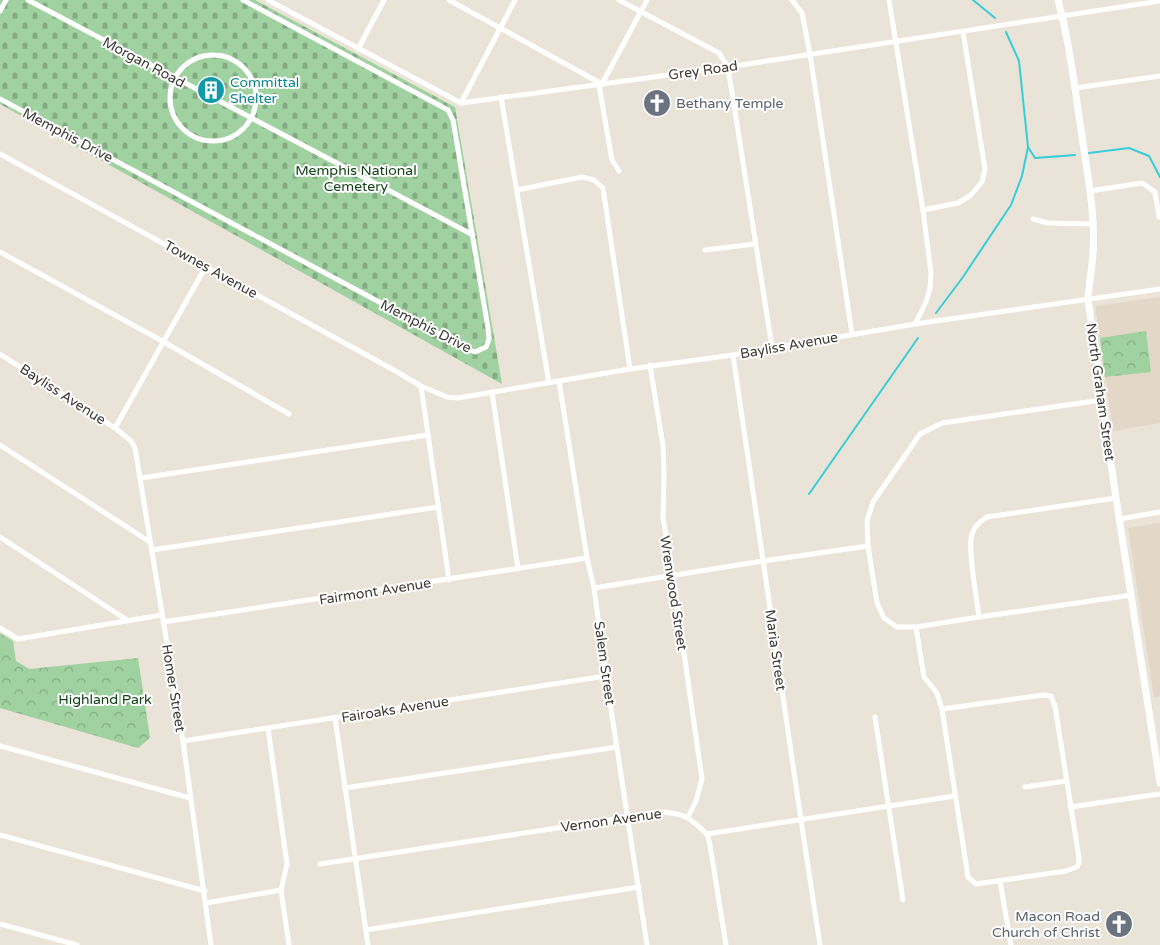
<svg xmlns="http://www.w3.org/2000/svg" width="1160" height="945" viewBox="0 0 1160 945" font-family="'Varela Round',sans-serif">
<style>
.built{fill:#e3d8c7}
.cemetery{fill:url(#cemetery-stones)}
.park{fill:url(#park-crowns)}
.lines{fill:none;stroke-linecap:round;stroke-linejoin:round}
.stream{stroke:#36ced9;stroke-width:2}
.minor{stroke:#fff;stroke-width:5}
.major{stroke:#fff;stroke-width:7}
.labels{text-anchor:middle;stroke-width:4;stroke-linejoin:round;paint-order:stroke}
.street-label{font-size:14px;fill:#3d3b37;stroke:#fff}
.culture-label{font-size:14px;fill:#0d838f;stroke:#fff;text-anchor:start}
.worship-label{font-size:14px;fill:#5b616d;stroke:#fff;text-anchor:start}
.park-label{font-size:14px;fill:#114416;stroke:#fff}
</style>
<defs>
<pattern id="cemetery-stones" width="16" height="16" patternUnits="userSpaceOnUse" patternTransform="scale(1.25)"><rect width="16" height="16" fill="#a0d1a0"/><path d="M2 7V4a2 2 0 0 1 4 0v3zM10 15v-3a2 2 0 0 1 4 0v3z" fill="#84ab83"/></pattern>
<pattern id="park-crowns" width="20" height="18" patternUnits="userSpaceOnUse" patternTransform="scale(1.25)"><rect width="20" height="18" fill="#a0d1a0"/><path d="M2 6a3 3 0 1 1 6 0M12 15a3 3 0 1 1 6 0" fill="none" stroke="#84ab83"/></pattern>
</defs>
<rect width="100%" height="100%" fill="#eae3d8"/>
<!-- built -->
<g class="built">
<path d="M1160,297v126l-47,8 -18,-125z"/>
<path d="M1160,523v173l-6,1 -26,-169z"/>
</g>
<!-- cemetery -->
<path class="cemetery" d="M0,0h255l200,107 47,277 -502,-280z"/>
<!-- park -->
<g class="park">
<path d="M1146,331l5,41 -46,5 -5,-39z"/>
<path d="M0,633l13,8 3,20 13,8 109,-11 12,80 -12,10 -138,-40z"/>
</g>
<g class="lines">
<!-- stream -->
<g class="stream">
<path d="M973,0l22,18"/>
<path d="M1006,32l13,29 9,86 7,11 40,-3"/>
<path d="M1089,153l40,-5 20,8 11,21"/>
<path d="M936,313l27,-36 48,-72 11,-29 6,-29"/>
<path d="M809,494l109,-156"/>
</g>
<!-- minor -->
<g class="minor">
<path d="M28,0l445,235"/>
<path d="M268,0l193,103 267,-36 432,-66"/>
<path d="M449,0l153,84 45,-84"/>
<path d="M619,0l100,53 9,14 44,280"/>
<path d="M792,0l10,13 8,41 42,280"/>
<path d="M889,0l34,210 8,63 -1,15 -4,14 -11,22"/>
<path d="M0,11l6,-11"/>
<path d="M358,49l26,-49"/>
<circle cx="213" cy="98" r="43"/>
<path d="M599,85l13,75 7,11"/>
<path d="M1075,88l85,-12"/>
<path d="M501,97l48,286"/>
<path d="M0,99l467,250 8,3 11,-5 3,-8 -1,-11 -35,-208 -5,-10 -205,-110"/>
<path d="M461,103l54,-103"/>
<path d="M0,154l392,215 29,17 26,11 11,1 172,-29 103,-14 182,-31 245,-35"/>
<path d="M517,190l65,-13 12,3 9,8 27,181"/>
<path d="M1090,191l52,-8 13,9 4,25"/>
<path d="M923,210l35,-7 13,-8 11,-13 3,-13 -22,-137"/>
<path d="M1033,219l15,4 45,1"/>
<path d="M705,250l50,-6"/>
<path d="M0,252l164,90 125,72"/>
<path d="M0,354l115,74 16,13 4,7 48,293 28,204"/>
<path d="M733,355l68,465 19,125"/>
<path d="M650,365l13,81 1,28 -1,44 10,58 29,203 -6,22 -8,16"/>
<path d="M559,381l28,177 7,30 12,88 41,269"/>
<path d="M421,386l28,194"/>
<path d="M492,392l26,177"/>
<path d="M1102,400l-160,23 -22,11 -47,68 -6,19 1,25 9,57 7,15 13,9h19l63,-10 153,-22"/>
<path d="M115,428l91,-162"/>
<path d="M0,445l150,97"/>
<path d="M141,478l287,-43"/>
<path d="M1120,519l40,-7"/>
<path d="M0,537l127,83"/>
<path d="M152,550l286,-43"/>
<path d="M594,588l169,-27 105,-15"/>
<path d="M979,617c-2,-17 -12,-70 -7,-83 3,-9 8,-12 15,-17l129,-19"/>
<path d="M163,622l424,-64"/>
<path d="M916,627l8,50 13,16 5,16 26,168 8,7 90,-13 11,-4 2,-5v-4l-24,-152 -4,-10 -8,-1 -101,14"/>
<path d="M0,628l18,11 144,-24"/>
<path d="M875,717l28,183"/>
<path d="M335,718l33,227"/>
<path d="M268,728l19,136 -6,26 8,55"/>
<path d="M183,741l423,-65"/>
<path d="M0,746l190,52"/>
<path d="M1025,787l41,-6"/>
<path d="M345,788l272,-41"/>
<path d="M1070,807l90,-13"/>
<path d="M707,834l3,11 16,100"/>
<path d="M0,835l205,56"/>
<path d="M320,864l342,-52c25,2 27,6 45,22l248,-38"/>
<path d="M1000,881l11,64"/>
<path d="M206,903l75,-13"/>
<path d="M0,924l77,21"/>
<path d="M366,930l273,-43"/>
</g>
<!-- major -->
<path class="major" d="M1058,0c12,44 17,91 24,136 5,37 14,80 11,118 -1,15 -4,30 -5,45l28,199 44,285"/>
</g>
<!-- icons -->
<defs>
<g id="building-disc" transform="scale(1.4375)"><circle r="9.5" fill="#0f9aa8" stroke="#fff"/><path d="M-4-6H4V6H1V3H-1V6H-4ZM-2.5-4.3h1.7v1.8h-1.7ZM.8-4.3h1.7v1.8H.8ZM-2.5-1h1.7V.8h-1.7ZM.8-1h1.7V.8H.8Z" fill="#fff"/></g>
<g id="church-disc" transform="scale(1.4375)"><circle r="9.5" fill="#6b7280" stroke="#fff"/><path d="M-1.2-6h2.4v3.5h3.3v2.4h-3.3V6h-2.4V-.1h-3.3v-2.4h3.3Z" fill="#fff"/></g>
</defs>
<g fill-rule="evenodd">
<use href="#building-disc" x="211" y="90"/>
<use href="#church-disc" x="657" y="103"/>
<use href="#church-disc" x="1119" y="924"/>
</g>
<g class="labels">
<!-- street labels -->
<g class="street-label">
<text transform="translate(144 62) rotate(28)" y="5">Morgan Road</text>
<text transform="translate(703 70) rotate(-8)" y="5">Grey Road</text>
<text transform="translate(68 135) rotate(28)" y="5">Memphis Drive</text>
<text transform="translate(211 269) rotate(29)" y="5">Townes Avenue</text>
<text transform="translate(426 326) rotate(27)" y="5">Memphis Drive</text>
<text transform="translate(789 345) rotate(-10)" y="5">Bayliss Avenue</text>
<text transform="translate(1101 392) rotate(82)" y="5">North Graham Street</text>
<text transform="translate(63 394) rotate(33)" y="5">Bayliss Avenue</text>
<text transform="translate(375 591) rotate(-9)" y="5">Fairmont Avenue</text>
<text transform="translate(674 593) rotate(81)" y="5">Wrenwood Street</text>
<text transform="translate(776 650) rotate(82)" y="5">Maria Street</text>
<text transform="translate(605 663) rotate(82)" y="5">Salem Street</text>
<text transform="translate(174 688) rotate(81)" y="5">Homer Street</text>
<text transform="translate(395 709) rotate(-9)" y="5">Fairoaks Avenue</text>
<text transform="translate(611 820) rotate(-8)" y="5">Vernon Avenue</text>
</g>
<!-- culture labels -->
<g class="culture-label">
<text x="230" y="87">Committal<tspan x="230" dy="16">Shelter</tspan></text>
</g>
<!-- worship labels -->
<g class="worship-label">
<text x="676" y="108">Bethany Temple</text>
<text x="1100" y="921" text-anchor="end">Macon Road<tspan x="1100" dy="16">Church of Christ</tspan></text>
</g>
<!-- park labels -->
<g class="park-label">
<text x="356" y="175">Memphis National<tspan x="356" dy="16">Cemetery</tspan></text>
<text x="105" y="704">Highland Park</text>
</g>
</g>
</svg>
